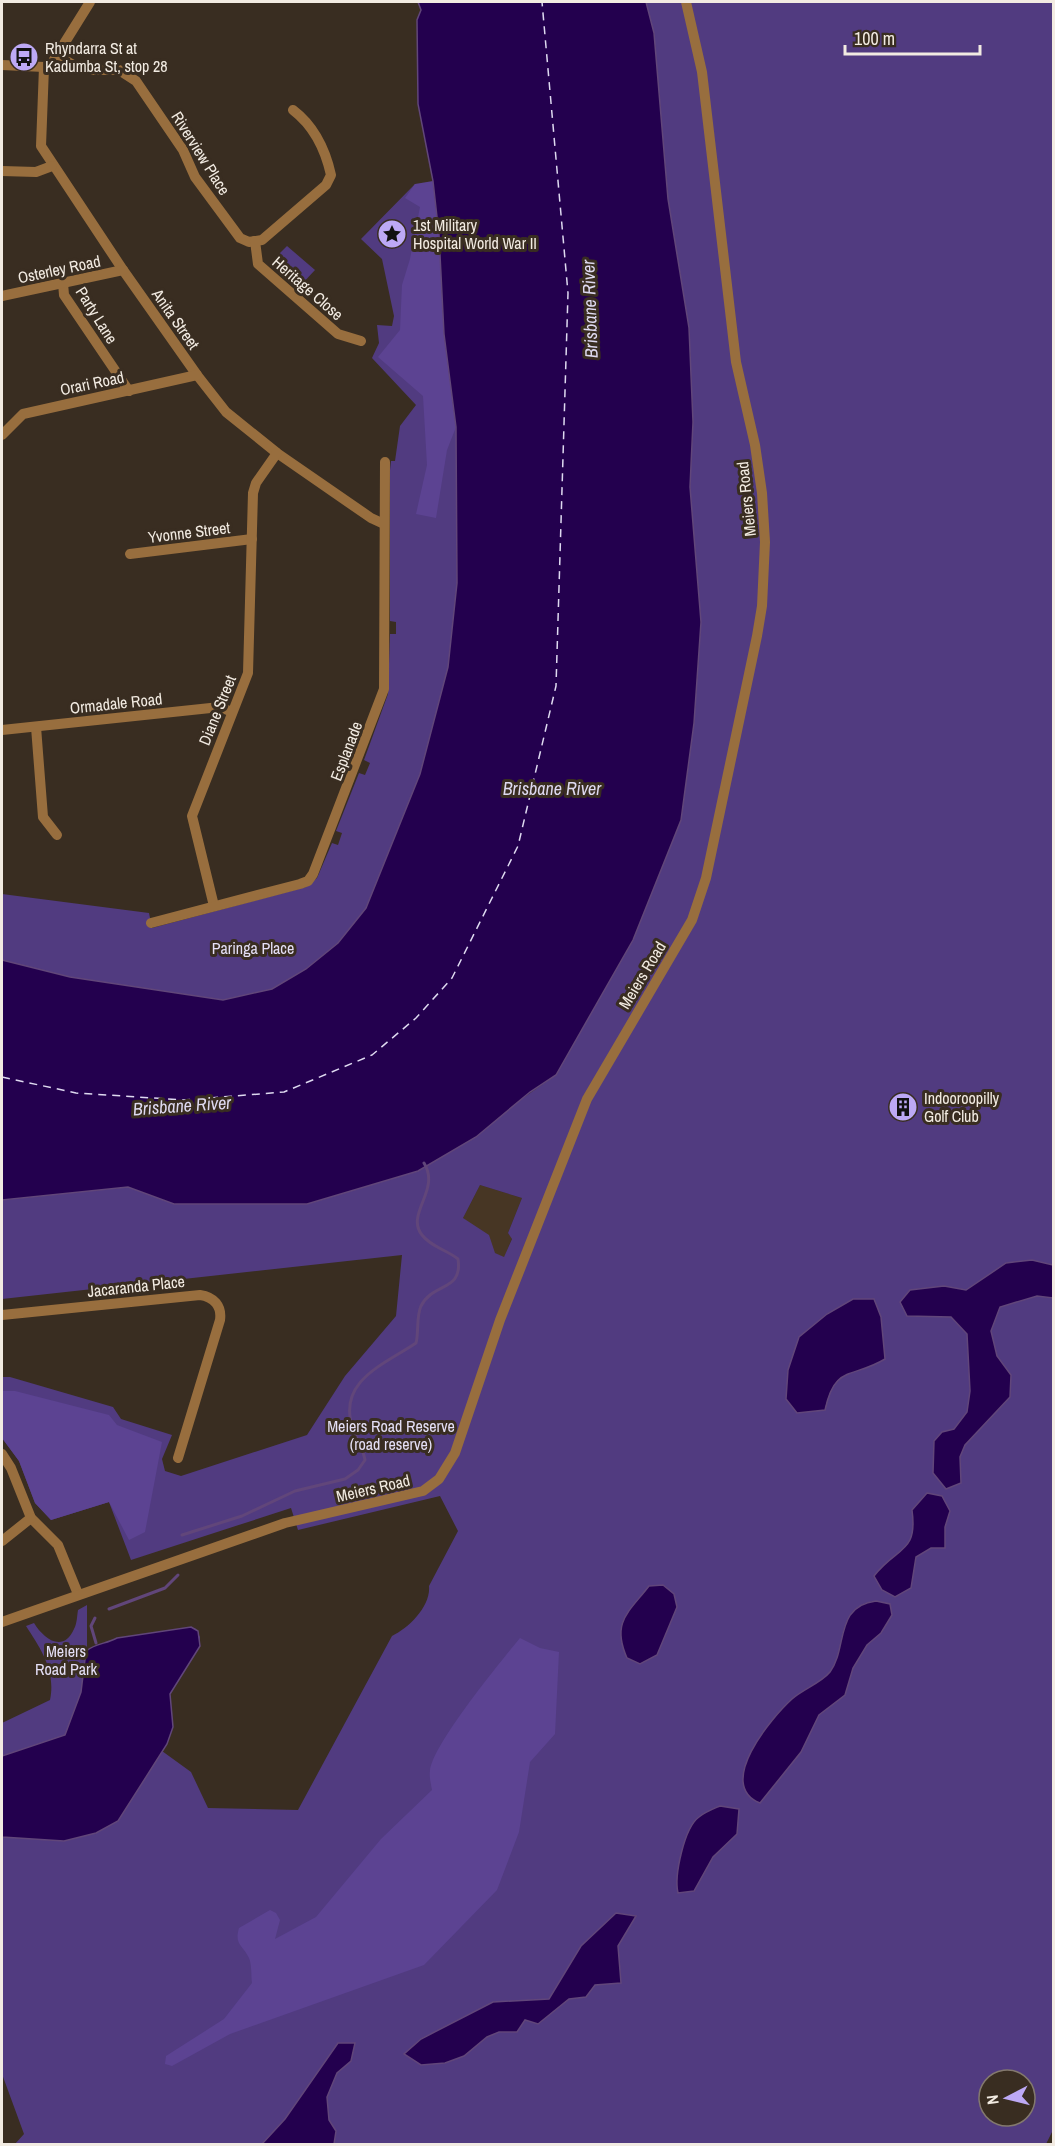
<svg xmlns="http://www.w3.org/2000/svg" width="1055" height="2146" viewBox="0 0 1055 2146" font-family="'Archivo Narrow',sans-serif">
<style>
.built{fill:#473624}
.green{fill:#513b80;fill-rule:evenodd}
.forest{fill:#5c4392}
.water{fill:#23004e;stroke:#61467a;stroke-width:1.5}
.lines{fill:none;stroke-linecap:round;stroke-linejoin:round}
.stream{stroke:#61467a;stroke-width:3}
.ferry{stroke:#ded9f0;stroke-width:1.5;stroke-dasharray:8 6;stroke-linecap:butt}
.minor{stroke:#986e3e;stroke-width:10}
.labels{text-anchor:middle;stroke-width:6;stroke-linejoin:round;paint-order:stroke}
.poi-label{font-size:16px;fill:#f2ebe2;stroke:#392d21;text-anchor:start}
.street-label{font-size:16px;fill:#f2ebe2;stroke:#392d21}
.park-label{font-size:16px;fill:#e4dff6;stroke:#392d21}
.water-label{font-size:18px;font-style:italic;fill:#ded9f0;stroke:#392d21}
</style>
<rect width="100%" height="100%" fill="#392d21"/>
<!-- built -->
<path class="built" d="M480,1185l42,13 -14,35 4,5 -8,20 -9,-5 -32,-35z"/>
<!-- green -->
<g class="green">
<path d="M646,2h407v2128l-7,14h-1031l9,-10 -22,-60v-351l48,-23c6,-29 -9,-51 -24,-74l8,-3c9,15 29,31 40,6 3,-5 3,-13 4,-19l9,-5v46c10,-8 19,-7 30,-13l78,-10 5,9v9l-30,48 3,33 -11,24 29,21 17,36 90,2 94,-174c17,-8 39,-30 37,-50l29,-55 -18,-35 -142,34 -7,-22 -160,52 -22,-58 -58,18 -16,-17 -16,-42 -17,-23v-61h8l103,30 8,12 51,16 -10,24 3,12 16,5 126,-41 38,-59 51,-60 6,-61 -400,44v-99l126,-13 46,17h133l111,-33 138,-96 77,-135 48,-120 13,-97 7,-101 -11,-135 3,-65 -4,-94 -21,-129 -14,-166zM480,1185l42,13 -14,35 4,6 -8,18 -9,-4 -6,-18 -26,-17zM989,2080h36v36h-36z"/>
<path d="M415,184l24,51 5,99 12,93 1,156 -9,84 -28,107 -54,134 -28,35 -32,26 -34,20 -49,11 -153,-23 -68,-17v-66l147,19 3,15 154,-41 11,-9 15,-35 6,2 4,-12 -6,-2 23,-58 6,2 5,-12 -6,-3 24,-66 2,-60h6v-12l-6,-1v-151l1,-9h4l5,-35 16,-21 -44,-47 7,-15 -2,-18 15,1 2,-10 -12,-57 -21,-20z"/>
<path d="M287,246l28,24 -14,15 -27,-26z"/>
</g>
<!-- forest -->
<g class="forest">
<path d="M433,181l6,54 5,99 12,93 -9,23 -11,68 -20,-4 11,-49 -4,-69 -45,-39 22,-27 2,-45 8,-26 10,-52 -15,-9 10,-14z"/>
<path d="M2,1391h13l94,24 8,10 45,17 -17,90 -16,8 -20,-38 -58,18 -16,-17 -16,-42 -17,-23z"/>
<path d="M520,1638l20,10 19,4 -4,82 -25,28 -11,70 -22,58 -73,75 -194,69 -58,32 -7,-2 1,-8 58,-37 28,-36c-1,-7 0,-18 -3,-25 -6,-13 -15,-13 -10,-30l31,-18 6,3 4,7 -5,19 41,-22 65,-78 51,-49c-1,-6 -3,-13 -2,-19 2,-26 71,-110 90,-133z"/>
</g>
<!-- water -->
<g class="water">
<path d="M418,2h228l8,31 14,166 21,129 4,94 -3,65 11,135 -7,101 -13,97 -48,120 -77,135 -26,17 -54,45 -58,34 -111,33h-133l-46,-17 -126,13v-240l68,17 153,23 49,-11 34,-20 32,-26 28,-35 54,-134 28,-107 9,-84 -1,-156 -12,-93 -5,-99 -6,-54 -15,-77 -1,-84 4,-10z"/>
<path d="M1032,1260l21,5v33l-16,-2 -37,11 -9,24 6,25 14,19 -1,22 -45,48 -5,12 1,26 -15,6 -13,-16 1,-32 8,-9 12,-3 13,-17 3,-21 -3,-57 -16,-17 -44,-1 -7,-14 10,-12 34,-4 22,4 40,-27z"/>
<path d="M853,1299h21l7,18 4,42c-33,20 -50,5 -60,51l-28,3 -11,-14 2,-29 11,-33 28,-23z"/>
<path d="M927,1493l15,3 8,15 -5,16v21h-14l-15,9 -5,31 -16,9 -13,-7 -8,-14c23,-30 44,-22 38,-66z"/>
<path d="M663,1585l11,9 3,13 -20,48 -17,9 -13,-6c-16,-36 2,-46 22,-72z"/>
<path d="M876,1601l14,3 2,11 -11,18 -14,12 -14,23 -8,27 -26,20 -18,37 -41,51c-45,-18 11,-85 32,-104 11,-10 29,-16 38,-27 18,-24 4,-66 46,-71z"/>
<path d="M191,1627l7,4 2,15 -30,48 3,33 -6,17 -49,77 -22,12 -32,8 -62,-4v-81l63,-21 16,-43 5,-41c10,-8 20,-7 31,-13z"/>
<path d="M720,1806l19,3 -2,25 -24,23 -19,34 -16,2c-4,-17 6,-65 21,-76 6,-5 14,-8 21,-11z"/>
<path d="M616,1913l20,3 -18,30 3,37 -26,2 -9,12 -17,2 -31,25 -13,-4 -8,12h-18l-12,5 -23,19 -19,7 -24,2 -17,-11 17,-15 72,-37 56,-3 32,-53z"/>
<path d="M338,2043h17l-4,18 -14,12 -10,24 2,23 7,11 -2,13h-72l23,-25z"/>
</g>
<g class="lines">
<!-- stream -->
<g class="stream">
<path d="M182,1535l60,-19 53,-25 50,-12 13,-9 7,-10c-2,-12 -8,-20 -12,-31 -17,-48 32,-65 63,-86 3,-11 0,-26 5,-37 12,-24 42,-14 37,-47 -11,-9 -27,-12 -36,-24 -17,-21 19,-45 2,-72"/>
<path d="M109,1609l56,-21 13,-13"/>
<path d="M95,1618l-4,8 5,17"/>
</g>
<!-- ferry -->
<path class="ferry" d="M2,1077l74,16 108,7 100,-8 88,-37 44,-37 36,-40 66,-132 38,-160 12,-393 -26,-291"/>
<!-- minor -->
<g class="minor">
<path d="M58,56l24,14h37l17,11 47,69 12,27 45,61 9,4 13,-2 64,-55 5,-10c-6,-27 -17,-49 -38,-65"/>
<path d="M2,65l42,2 8,-4 38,-61"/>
<path d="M44,67l-3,79 82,124 74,105 29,37 51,41 94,65 13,6"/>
<path d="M2,171l34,1 16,-6"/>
<path d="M255,241l3,23 80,70 23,7"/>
<path d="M63,283l1,12 65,96"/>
<path d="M2,296l121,-26"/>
<path d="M2,435l21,-21 174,-39"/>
<path d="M130,554l122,-15"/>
<path d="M36,727l7,90 14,18"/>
<path d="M2,730l218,-23 12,5"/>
<path d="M214,906l-22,-90 56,-143 5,-180 3,-10 21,-30"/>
<path d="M151,923l149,-39 8,-3 5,-7 71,-185 1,-227"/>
<path d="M2,1315l198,-20c14,2 22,11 20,25l-42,138"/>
<path d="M2,1454l9,14 20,50 27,27 20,49"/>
<path d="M2,1541l29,-23"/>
<path d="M2,1622l283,-99 138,-32 16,-12 16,-26 45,-133 87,-221 105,-179 14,-42 51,-242 5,-30 3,-64 -3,-49 -7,-48 -19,-83 -34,-290 -16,-70"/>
</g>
</g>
<!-- icons -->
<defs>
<g id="bus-disc" transform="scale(1.5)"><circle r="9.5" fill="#bda9f5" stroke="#392d21"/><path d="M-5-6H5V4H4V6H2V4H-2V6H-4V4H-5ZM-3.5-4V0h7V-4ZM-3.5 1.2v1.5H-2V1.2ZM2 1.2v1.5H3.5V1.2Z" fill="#111"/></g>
<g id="sight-disc" transform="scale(1.5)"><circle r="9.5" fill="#bda9f5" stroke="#392d21"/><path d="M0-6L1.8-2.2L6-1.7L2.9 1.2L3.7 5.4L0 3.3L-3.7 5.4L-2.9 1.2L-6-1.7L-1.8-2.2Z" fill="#111"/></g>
<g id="building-disc" transform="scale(1.5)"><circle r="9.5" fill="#bda9f5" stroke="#392d21"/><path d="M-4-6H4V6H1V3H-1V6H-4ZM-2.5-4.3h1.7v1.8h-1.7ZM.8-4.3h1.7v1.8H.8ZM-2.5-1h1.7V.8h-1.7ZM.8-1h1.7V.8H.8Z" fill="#111"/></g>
</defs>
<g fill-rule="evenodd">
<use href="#bus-disc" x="24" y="57"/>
<use href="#sight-disc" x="392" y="234"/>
<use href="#building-disc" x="903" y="1107"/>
</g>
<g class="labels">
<!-- poi labels -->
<g class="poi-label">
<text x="45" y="54">Rhyndarra St at<tspan x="45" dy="18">Kadumba St, stop 28</tspan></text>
<text x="413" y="231">1st Military<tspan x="413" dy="18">Hospital World War II</tspan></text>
<text x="924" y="1104">Indooroopilly<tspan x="924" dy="18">Golf Club</tspan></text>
</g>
<!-- street labels -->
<g class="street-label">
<text transform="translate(201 153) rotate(58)" y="6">Riverview Place</text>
<text transform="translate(59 269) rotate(-12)" y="6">Osterley Road</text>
<text transform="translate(308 288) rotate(41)" y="6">Heritage Close</text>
<text transform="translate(97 315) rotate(58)" y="6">Party Lane</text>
<text transform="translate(176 319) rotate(55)" y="6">Anita Street</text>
<text transform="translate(92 383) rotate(-12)" y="6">Orari Road</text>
<text transform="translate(746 499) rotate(-96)" y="6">Meiers Road</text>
<text transform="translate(189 532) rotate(-7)" y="6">Yvonne Street</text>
<text transform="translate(116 703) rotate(-6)" y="6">Ormadale Road</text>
<text transform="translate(217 710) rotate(-68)" y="6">Diane Street</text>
<text transform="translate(346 751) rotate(-69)" y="6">Esplanade</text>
<text transform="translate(642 975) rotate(-59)" y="6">Meiers Road</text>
<text transform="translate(136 1286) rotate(-6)" y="6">Jacaranda Place</text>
<text transform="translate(373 1488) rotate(-13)" y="6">Meiers Road</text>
</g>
<!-- park labels -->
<g class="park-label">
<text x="253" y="954">Paringa Place</text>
<text x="391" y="1432">Meiers Road Reserve<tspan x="391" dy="18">(road reserve)</tspan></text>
<text x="66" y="1657">Meiers<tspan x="66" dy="18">Road Park</tspan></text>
</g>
<!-- water labels -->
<g class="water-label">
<text transform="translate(590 309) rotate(-92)" y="6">Brisbane River</text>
<text x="552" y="795">Brisbane River</text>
<text transform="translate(182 1106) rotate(-4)" y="6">Brisbane River</text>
</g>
</g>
<!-- border -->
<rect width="1055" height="2146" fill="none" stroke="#f2ebe2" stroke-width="6"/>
<!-- north arrow -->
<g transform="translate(1007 2098) rotate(263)"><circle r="28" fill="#392d21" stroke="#83796e" stroke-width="1.5"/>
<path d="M0-4.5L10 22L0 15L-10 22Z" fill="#bda9f5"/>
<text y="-9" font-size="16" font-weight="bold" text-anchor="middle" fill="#f2ebe2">N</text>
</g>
<!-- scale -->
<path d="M845 45v9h135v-9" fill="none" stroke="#f2ebe2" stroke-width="3"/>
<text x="854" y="45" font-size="18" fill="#f2ebe2" stroke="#392d21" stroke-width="4.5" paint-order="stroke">100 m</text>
</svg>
